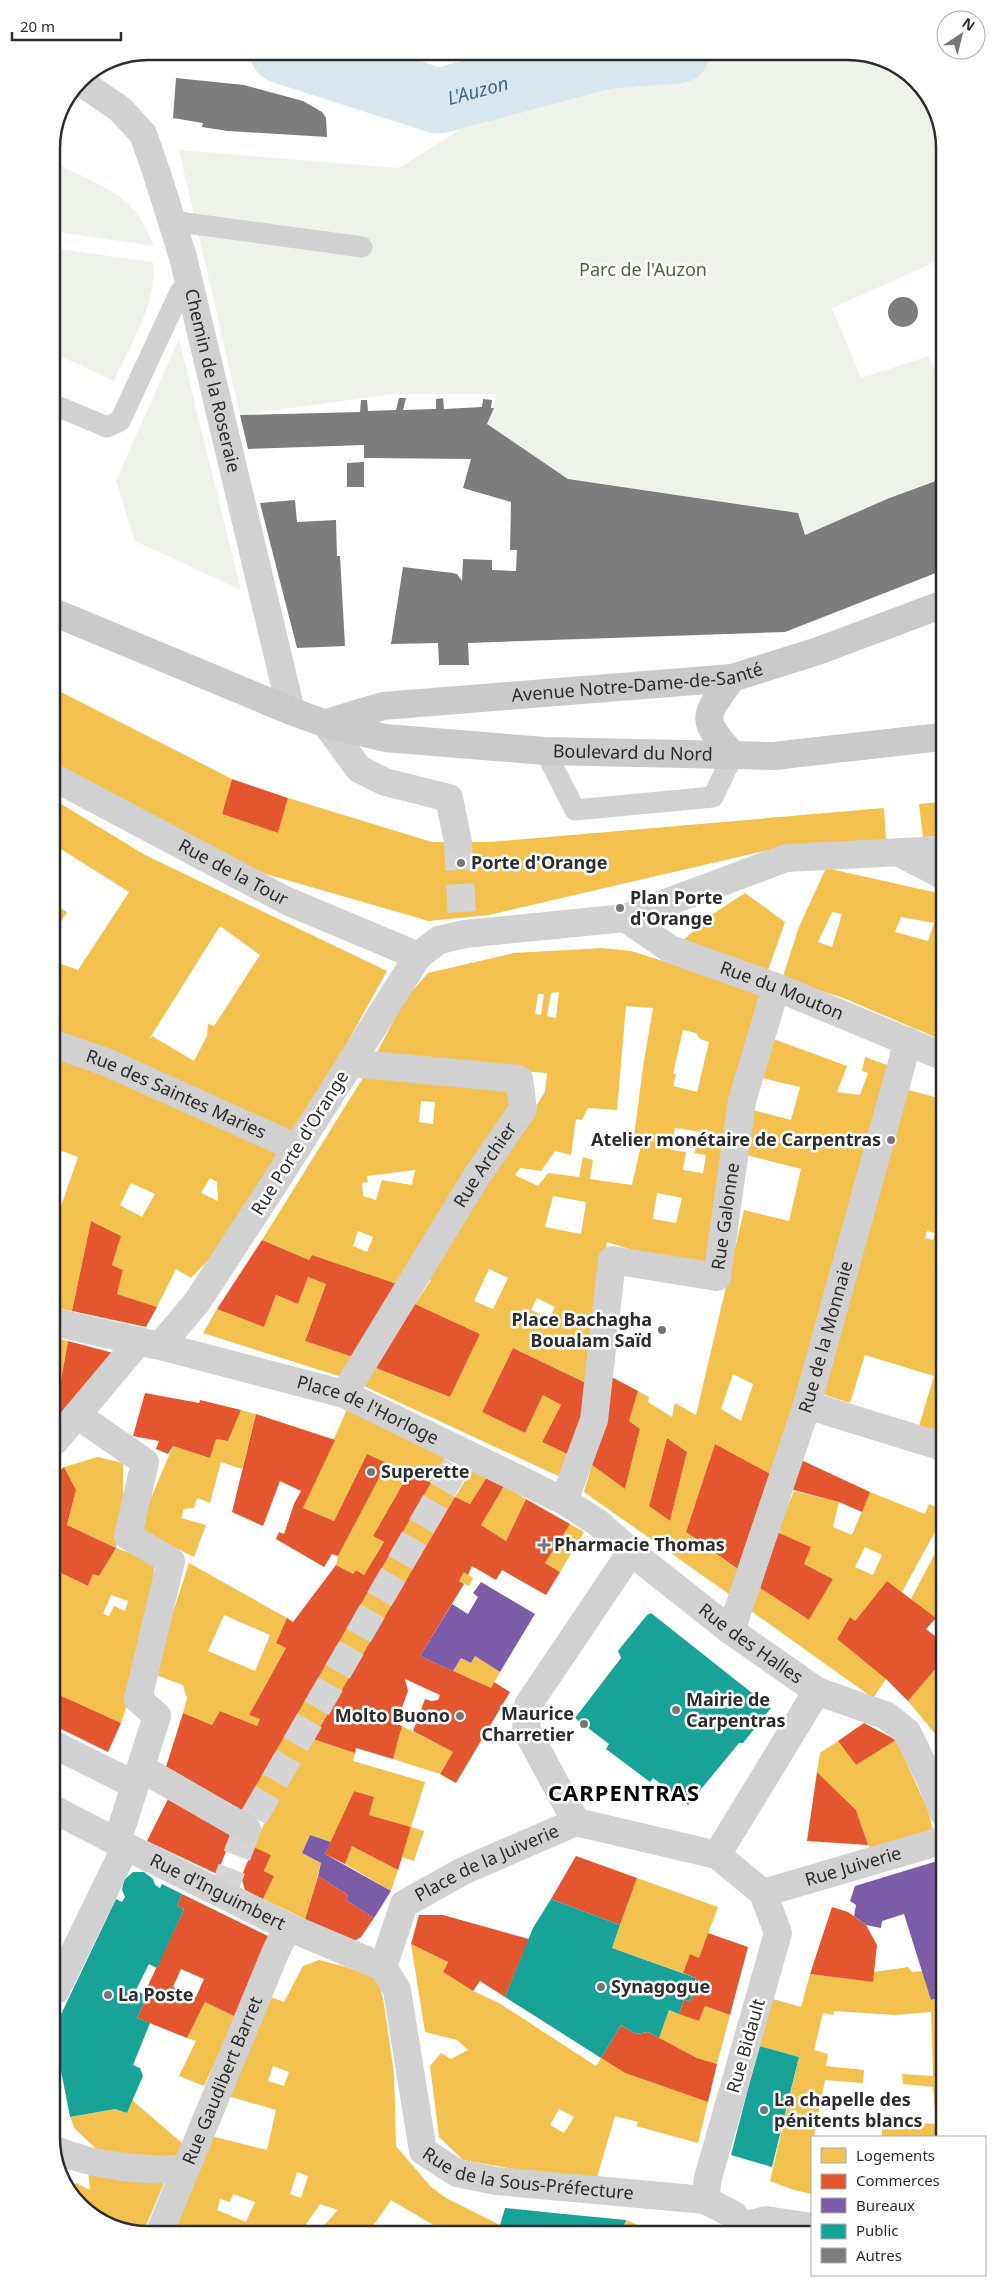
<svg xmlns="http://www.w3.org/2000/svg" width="996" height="2286" viewBox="0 0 996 2286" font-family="'Noto Sans',sans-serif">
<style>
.green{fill:#eff2eb}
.homes{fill:#f2c14e;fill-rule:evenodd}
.shops{fill:#e4572e;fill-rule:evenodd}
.offices{fill:#7b5ea7}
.public{fill:#17a398}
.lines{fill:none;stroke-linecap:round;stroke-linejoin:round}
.river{stroke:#d8e6ee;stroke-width:65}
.building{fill:#7d7d7d}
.pedestrian-tunnel{stroke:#d5d5d5;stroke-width:28;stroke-dasharray:28 14;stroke-linecap:butt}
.minor-tunnel{stroke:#d5d5d5;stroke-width:28;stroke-dasharray:28 14;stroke-linecap:butt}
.service{stroke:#d1d1d1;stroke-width:21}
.pedestrian{stroke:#d1d1d1;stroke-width:28}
.minor{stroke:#d1d1d1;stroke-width:28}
.secondary{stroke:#cacaca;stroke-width:28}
.poi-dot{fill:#767676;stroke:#fff;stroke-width:2}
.labels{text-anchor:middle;stroke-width:5;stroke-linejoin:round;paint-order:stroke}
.park-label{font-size:18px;fill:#4f633d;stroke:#fff}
.street-label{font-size:18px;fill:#2c2c2c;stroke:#fff}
.poi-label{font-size:18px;font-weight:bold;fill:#2c2c2c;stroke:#fff;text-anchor:start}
.water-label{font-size:19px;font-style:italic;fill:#416b86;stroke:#fff}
.district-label{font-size:22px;font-weight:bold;letter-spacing:1px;fill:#000;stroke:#fff}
.rim{fill:none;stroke:#2c2c2c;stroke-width:2.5}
</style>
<rect width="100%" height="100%" fill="#fff"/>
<!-- green -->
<g class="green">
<path d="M870,57l37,14 33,46v143l-108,48 29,70 68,-22 11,26 1,95 -136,58 -7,-22 -230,-34 -81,-55 7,-16 2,-14h-102l-154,21 -61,-265 220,18 82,-52 202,-58z"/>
<path d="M51,161c25,13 67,28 84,50 8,11 14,23 19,35l-102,-15z"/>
<path d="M52,248l101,14c5,41 -23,83 -39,119l-62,-29z"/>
<path d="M179,339l62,251 -106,-49 -19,-60z"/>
</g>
<!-- homes -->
<g class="homes">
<path d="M53,688l179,91 -10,35 56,19 10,-35 144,44h59l393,-34 2,32 -96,5 -301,70 -60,6 -163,-47 -29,-12 -184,-96z"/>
<path d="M53,799l92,56 242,116 -65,117 -31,49 -237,-104 -1,-72 25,9 51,-78 -76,-48zM220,926l40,29 -46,71 -6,-2 -1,12 -13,25 -42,-25 -4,5z"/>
<path d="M941,802l1,34 -19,1 -4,-33z"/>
<path d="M826,868l116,26v146l-101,-43 -59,-18 17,-52zM832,912l10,2 -10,33 -14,-5zM901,917l33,6 -6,18 -33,-9z"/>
<path d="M745,893l40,29 -18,51 -88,-29 32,-29z"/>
<path d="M53,904l14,8 -8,13 3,2 -9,15z"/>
<path d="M602,948l29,3 130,41 -55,281 -99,-31 -10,57 -9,85 -75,-36 -31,64 43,21 18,-38 18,10 -19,37 34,16 -7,23 -205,-95 12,-18 74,29 30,-63 -65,-30 16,-24 -6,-1 120,-187 2,-19 -174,-13 32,-61 23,-26 86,-20zM559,992l-3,26 -9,-2 4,-23zM538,994h6l-3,21 -6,-1zM626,1006l27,2 -10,59 -10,77 8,1 -9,40 -42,-6 3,-19 -10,-3 -4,20 -31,-4 -10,13 -23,-11 5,-7 21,3 14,-20 16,4 5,-36 6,1 6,-12 29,2zM683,1030l13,3 4,6 9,3 -12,50 -24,-6 3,-12h-3zM675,1128l27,4 -8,21 12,2 -3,18 -20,-3 3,-18 -15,-2zM657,1193l25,5 -6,25 -23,-4zM553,1196l33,6 -5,32 -36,-7zM489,1269l19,9 -15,31 -19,-8zM537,1298l18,9 -6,11 -18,-8z"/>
<path d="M768,1037l79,29 -10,26 23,3 8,-22 -6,-2 3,-14 25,9 -114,411 -61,-33 -29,88 59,42 -9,25 -152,-107 8,-27 33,24 15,-60 -11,-8 9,-30 11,6 -1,5 24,15 3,-14 21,12 48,-205 45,11 12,-52 -54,-14 5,-45 39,10 9,-33 -42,-10zM733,1374l20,10 -12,37 -20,-12zM667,1438l20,14 -17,69 -21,-15z"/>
<path d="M54,1053l229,96 -62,98 -30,31 -15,-9 -19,38 -40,-13 6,-24 -11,-5 9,-29 -30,-15 -19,90 -18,-3v-96h5l19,-55 -16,-6 -8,24zM210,1178l7,4 1,19 -17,-8zM131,1183l24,11 -13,23 -22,-12z"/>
<path d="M366,1073l146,12 1,19 -113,181 -88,-30 -3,5 -47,-20zM421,1101l14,1 -2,22 -14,-2zM415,1170l-3,15 -30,-5 -6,20 -13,-4 -1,-13 6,-1 -1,-6zM358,1231l15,6 -6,15 -14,-6z"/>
<path d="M905,1089l37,10 1,334 -24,-7 15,-50 -69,-21 -15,48 -31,-10zM927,1231l8,2 -2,7 -8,-2z"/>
<path d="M308,1277l18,7 -21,57 51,17 -11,20 -142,-45 14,-24 47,18 12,-32 22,9z"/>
<path d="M54,1337l14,4 -7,39 -7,-2z"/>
<path d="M348,1407l98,49 -15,27 24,14 -142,242 42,14 -2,8 72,21 -14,45 -42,-12 5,-18 -20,-6 -23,51 -21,-7 -8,18 19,10 -16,56 -42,-20 11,-23 -10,-5 7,-16 -17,-8 12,-28 -22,-13 187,-323 -22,-10 -36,63 11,6 -20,33 -8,-5 -3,4 -17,-9 2,-9 49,-93 -20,-9 -33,67 -31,-13z"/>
<path d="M241,1410l15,4 -14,55 -21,-7 -11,41 -13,-5 -3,10 -10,1 -3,9 25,7 -12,32 -56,-28 35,-83 37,12 6,-19 12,2z"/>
<path d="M98,1457l25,6v44l-7,41 -49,-23 9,-35 -12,-23z"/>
<path d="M473,1468l14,9 -17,27 -15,-7z"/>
<path d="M504,1486l22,13 -20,42 -25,-16z"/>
<path d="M794,1491l45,11 -6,25 19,8 18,-43 55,22 4,-10 14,6 -2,11 -39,71 -15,-11 -32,40 -5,-4 -13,22 49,40 -13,19 -122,-87 9,-23 49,32 24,-41 -29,-15 7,-17 -34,-15zM865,1547l17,8 -9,20 -18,-8z"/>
<path d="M570,1524l14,8 -24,40 -15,-9z"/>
<path d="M943,1538v86l-32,-25z"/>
<path d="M116,1548l39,14 -12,95 -22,66 -66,-30v-123l33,16 5,-12 6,2zM111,1595l17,6 -3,10 -11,-5 -5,10 -6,-2z"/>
<path d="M189,1563l98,55 -11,25 10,5 -37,67 11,4 -3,7 -37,-15 -8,14 -29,-12 4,-15 -4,-13 -30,-11zM224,1615l46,20 -15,36 -47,-20z"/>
<path d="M464,1572l9,6 -4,8 -10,-5z"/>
<path d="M475,1656l25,16 -9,16 -38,-17 8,-13 10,5z"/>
<path d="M944,1659v79l-3,3 -33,-40z"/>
<path d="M402,1726l51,26 -13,22 -47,-15z"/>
<path d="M896,1740l32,70 6,24 -59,18 -7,-7 -12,-35 -39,-38 3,-19 18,-12 18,24z"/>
<path d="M411,1827l13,4 -10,30 -12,-4z"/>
<path d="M352,1846l46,24 -7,21 -46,-27z"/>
<path d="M637,1878l81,29 -19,51 -9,-4 -7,19 -71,-25z"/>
<path d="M411,1944l37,18 -5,10 30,19 26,12 97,63 5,-8 24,15 83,29 -10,41 -62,-17 2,-4 -23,-6 -18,61 -83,-8 -51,-9 -24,-23 -9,-71 11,-13 10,6 17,-9 -11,-10 -32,-8zM559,2109l15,8 -10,16 -14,-8z"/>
<path d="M319,1960l27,7 32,11 6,26 10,70 2,72 34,40 16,12 54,27 -2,7 -51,1 -56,-33 -23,33h-51l21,-23 -18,-6 -20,29 -121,1 -8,-3 40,-95 56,14 9,-40 -48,-14 40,-100 16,6 19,-36zM273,2066l16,6 -5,14 -16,-5zM297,2172l11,4 -7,22 -11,-4zM233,2194l22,8 -9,20 -29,-12 3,-11 10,3z"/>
<path d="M908,1967l4,5 11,-1 8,29 13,-4 1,141h-63v-16l54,3 -3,-37 -30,-3 -1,-10 31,2 -2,-64 -36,3 -61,-4 -1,4 -10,-2 -9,37 14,4 -2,12 38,4 -1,13 -38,-3 -11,57h-2v57l-18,-4 -24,-9 29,-124 -40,-11 14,-47 28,8 9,-33 63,8 1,-10z"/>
<path d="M205,2002l31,15 -32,69 -25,-10 17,-35 -9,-3z"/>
<path d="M705,2006l25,9 -13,49 -20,-6 -38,-20 10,-28 30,11z"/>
<path d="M132,2100l50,43 -7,20 -68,-4 -32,-30 -5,-12 45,-8 12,4z"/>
<path d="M88,2169l76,14 -22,52 -53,-20 -18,-25 5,-7 14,7z"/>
<path d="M626,2220l26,11h-30z"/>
</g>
<!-- shops -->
<g class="shops">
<path d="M232,779l56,19 -10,35 -56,-19z"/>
<path d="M91,1221l30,15 -9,29 11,5 -6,24 40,13 -11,20 -74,-16z"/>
<path d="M262,1240l47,20 3,-5 88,30 -44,73 -51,-17 21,-57 -18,-7 -10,27 -22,-9 -12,32 -47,-18z"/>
<path d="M415,1304l65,30 -30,63 -74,-29z"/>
<path d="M68,1341l49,13 -63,69v-45l7,2z"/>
<path d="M513,1348l75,36 -12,74 -34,-16 19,-37 -18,-10 -18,38 -43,-21z"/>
<path d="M608,1375l30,16 -9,30 11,8 -15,60 -33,-24z"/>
<path d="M145,1393l54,10 1,-3 41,10 -13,31 -12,-2 -6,19 -37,-12 -5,8 -12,-5 3,-8 -26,-5z"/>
<path d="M256,1414l79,26 -32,68 31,13 33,-67 20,9 -49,93 -6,-2 -8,13 -48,-28 3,-7 5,2 10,-30 7,-13 -21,-10 -17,45 -31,-14z"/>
<path d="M667,1438l20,14 -17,69 -21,-15z"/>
<path d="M715,1444l61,33 -31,97 -59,-42z"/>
<path d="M799,1459l71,33 -8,20 -23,-10 -49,-13z"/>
<path d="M64,1467l12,23 -9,35 49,23 -17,28 -6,-2 -5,12 -33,-16v-95z"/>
<path d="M409,1473l22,10 -191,330 -75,-43 18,-57 29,12 8,-14 37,15 3,-7 -11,-4 37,-67 -10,-5 11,-25 6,4 43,-57 17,9 3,-4 8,5 20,-33 -11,-6z"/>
<path d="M487,1477l17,9 -23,39 25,16 20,-42 44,25 -25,39 15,9 -14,23 -44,-25 -6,10 -24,-14 -4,9 -4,-3 -5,9 5,3 -44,72 71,32 3,-6 16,10 -54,91 -16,-9 13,-22 -40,-21 12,-32 6,2 7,-1 2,-5 -35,-16 3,12 -12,33 6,2 -9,33 -37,-11 -1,5 -42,-14 142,-242 15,7z"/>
<path d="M777,1532l34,15 -7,17 29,15 -24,41 -49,-32z"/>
<path d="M887,1581l49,37 -10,11 18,14v16l-36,42 -22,-22 -49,-40 13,-22 5,4z"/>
<path d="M55,1693l66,30 -13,29 -53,-26z"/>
<path d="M864,1723l32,17 -40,25 -18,-24z"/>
<path d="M817,1772l39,38 12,35 -61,-4z"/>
<path d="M354,1791l20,6 -5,18 42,12 -13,43 -46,-24 -7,18 -20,-10z"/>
<path d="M171,1793l63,38 -17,43 -70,-33z"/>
<path d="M254,1847l17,8 -7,16 10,5 -11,23 -18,-9 -4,-13z"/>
<path d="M576,1856l61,22 -17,47 -69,-26z"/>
<path d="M318,1876l30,19 -2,5 28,18 -13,19 -13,8 -23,-11 -20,-15z"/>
<path d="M182,1894l90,44 -36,79 -31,-15 -18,36 -50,-20 10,-22 -3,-2 40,-85 -7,-3zM181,1969l23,10 -8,18 -23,-10z"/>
<path d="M832,1907l16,5 18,13 11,20 -4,37 -63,-8z"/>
<path d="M419,1915h24l86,24 -24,58 -25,-16 -7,10 -30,-19 5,-10 -37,-18z"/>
<path d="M708,1933l40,14 -18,68 -25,-9 -6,15 -20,-7 5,-15 6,3 6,-24 -13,-5 7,-19 9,4z"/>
<path d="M621,2025l15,9 12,-2 49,26 20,6 -9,38 -83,-29 -24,-15z"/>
</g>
<!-- offices -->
<g class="offices">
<path d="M481,1582l54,32 -35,58 -25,-16 -4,7 -10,-5 -8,13 -33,-15 32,-52 16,10 10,-17 -5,-4z"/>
<path d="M310,1835l21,7 -6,12 66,37 -17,27 -28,-18 2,-5 -30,-19 3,-13 -19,-10z"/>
<path d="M934,1862l10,3v131l-13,4 -27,-86 -22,7 -1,7 -15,-3 -12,-9 2,-11 -6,-4 5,-15z"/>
</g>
<!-- public -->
<g class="public">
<path d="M651,1613l120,95 -28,35h-4l-51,62 -35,-27 -3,4 -44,-33 3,-5 -34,-26 46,-60 -3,-7 29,-36z"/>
<path d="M133,1872h11l9,7 2,6 5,3 2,-4 20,10 -5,12 7,3 -27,59 -8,-4 -13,26 11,6 -10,22 13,5 -17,42 7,3 3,8 -16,37 -12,-4 -45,8 -14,-72v-20l60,-126 6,3 3,-5 -3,-7 2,-10z"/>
<path d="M551,1899l69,26 -8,23 84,30 -6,24 -6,-3 -5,15 -10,-4 -10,28 -11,-6 -12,2 -15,-9 -20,33 -96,-61 28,-69z"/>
<path d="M759,2046l40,11 -27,110 -41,-12z"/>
<path d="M505,2208l59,6 62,6 -4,11 -124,1z"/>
</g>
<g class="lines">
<!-- river -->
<path class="river" id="s1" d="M282,51l156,50 169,-45 71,-5"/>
</g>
<!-- building -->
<g class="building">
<path d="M176,78l68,7 59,16 19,11 4,6 1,19 -99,-6 -26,-4 1,-4 -30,-5z"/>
<circle cx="903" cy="312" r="15"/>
<path d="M399,398h7l-3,12 33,-1v-10l7,-1 1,11 38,-2 1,-8 9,1 -1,8h3l-7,16 81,55 230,34 7,22 82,-36 54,-20v92l-156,61 -317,11 1,22h-30l-1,-22 -47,1 12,-77 50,6 4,1 5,7 1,-22 29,1v10l24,1 1,-21h-7l1,-48 -48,-14 8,-29 -107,-1v-13l-116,4 -8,-34 120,-3 1,-12h6l1,11 28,-1z"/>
<path d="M364,462v25h-17v-24z"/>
<path d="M295,500l2,22 39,-2 1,36h3l5,90 -48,2 -37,-145z"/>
</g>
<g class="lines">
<!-- pedestrian-tunnel -->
<path class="pedestrian-tunnel" d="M222,1895l25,-66 217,-377"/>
<!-- minor-tunnel -->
<path class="minor-tunnel" d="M458,842l4,77"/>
<!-- service -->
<g class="service">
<path d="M172,221l190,26"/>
<path d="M52,404l55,23 13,-6 60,-129 8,-10"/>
<path d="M545,751l30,59 138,-13 20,-42"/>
</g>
<!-- pedestrian -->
<g class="pedestrian">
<path d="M54,1322l101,23"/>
<path d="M77,1415l68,47 -17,74 43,25 -33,138"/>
<path d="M55,1441l84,-100"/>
<path d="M141,1768l106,61"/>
<path d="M55,1810l62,32"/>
</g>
<!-- minor -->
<g class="minor">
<path id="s2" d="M79,81l41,28 23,25 14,40 26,83 108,454"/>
<path d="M326,724l33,45 26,13 64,16 9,44"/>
<path id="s3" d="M53,777l234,124 131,55"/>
<path id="s4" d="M942,850l-156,8 -161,60 -160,16 -26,6 -21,16 -142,225 -79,121 -37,44 184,48 220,107 33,21 34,30 100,79 86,60 70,25 20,16 24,49 13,33"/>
<path d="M900,853l42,22"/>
<path id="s5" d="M625,918l45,31 106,38 166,69"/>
<path id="s6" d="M54,1044l52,18 191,86"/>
<path id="s7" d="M344,1394l132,-217 47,-68 -4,-30 -169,-16"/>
<path d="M807,1405l136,42"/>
<path id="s8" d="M564,1501l30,-81 18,-160 105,17 25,-176 34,-114"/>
<path d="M631,1552l-103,153 -2,24 50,93 141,33 46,38 15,40 -70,245 -3,22"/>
<path id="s9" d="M731,1631l76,-226 101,-364"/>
<path id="s10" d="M138,1699l19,17 -40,126 171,85 95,40"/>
<path d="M55,1745l80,40"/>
<path d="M717,1855l100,-164"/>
<path id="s11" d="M763,1893l181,-53"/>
<path id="s12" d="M383,1967l14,23 26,161 34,22 39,8 209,19 29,15 7,11 25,-6 46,7"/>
<path id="s13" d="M383,1967l21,-63 59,-33 113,-49"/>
<path d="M56,1990l70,-144"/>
<path d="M56,2150c37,16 91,22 130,18"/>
<path id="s14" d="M159,2234l117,-283 12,-24"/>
</g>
<!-- secondary -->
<g class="secondary">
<path id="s15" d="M53,612l238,99 35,13 59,14 160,13 229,5 167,-19"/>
<path d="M732,678c-28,39 -33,40 1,77"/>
<path id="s16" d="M327,723l56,-17 349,-28 86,-27 123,-46"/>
</g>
</g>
<!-- markers -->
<g class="poi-dot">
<circle cx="461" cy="863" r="5"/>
<circle cx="620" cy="908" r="5"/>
<circle cx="891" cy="1140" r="5"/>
<circle cx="662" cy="1330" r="5"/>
<circle cx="371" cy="1472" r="5"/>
<path d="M541.5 1537.5h5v5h5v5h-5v5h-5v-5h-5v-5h5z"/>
<circle cx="676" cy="1710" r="5"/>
<circle cx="460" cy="1716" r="5"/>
<circle cx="584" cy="1724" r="5"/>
<circle cx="601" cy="1987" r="5"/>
<circle cx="108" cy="1995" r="5"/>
<circle cx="764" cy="2110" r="5"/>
</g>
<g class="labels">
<!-- park labels -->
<g class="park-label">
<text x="643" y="276">Parc de l'Auzon</text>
</g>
<!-- street labels -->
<g class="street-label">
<text dy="6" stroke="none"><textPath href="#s2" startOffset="340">Chemin de la Roseraie</textPath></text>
<text dy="6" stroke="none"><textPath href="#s16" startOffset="314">Avenue Notre-Dame-de-Santé</textPath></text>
<text dy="6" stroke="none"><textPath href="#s15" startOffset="604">Boulevard du Nord</textPath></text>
<text dy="6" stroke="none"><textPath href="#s3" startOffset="204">Rue de la Tour</textPath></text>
<text dy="6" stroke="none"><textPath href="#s5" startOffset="174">Rue du Mouton</textPath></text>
<text dy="6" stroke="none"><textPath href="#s6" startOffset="132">Rue des Saintes Maries</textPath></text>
<text transform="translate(300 1143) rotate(-58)" y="6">Rue Porte d'Orange</text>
<text dy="6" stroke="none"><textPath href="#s7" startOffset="269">Rue Archier</textPath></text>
<text dy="6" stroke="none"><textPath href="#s8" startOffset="415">Rue Galonne</textPath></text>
<text dy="6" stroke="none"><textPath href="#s9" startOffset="309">Rue de la Monnaie</textPath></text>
<text dy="6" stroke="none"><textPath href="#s4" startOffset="1228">Place de l'Horloge</textPath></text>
<text dy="6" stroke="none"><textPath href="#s4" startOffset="1680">Rue des Halles</textPath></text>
<text dy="6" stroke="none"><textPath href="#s13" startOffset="159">Place de la Juiverie</textPath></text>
<text dy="6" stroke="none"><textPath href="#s11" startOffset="94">Rue Juiverie</textPath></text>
<text dy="6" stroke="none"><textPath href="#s10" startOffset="270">Rue d'Inguimbert</textPath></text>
<text transform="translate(746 2046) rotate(-74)" y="6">Rue Bidault</text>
<text dy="6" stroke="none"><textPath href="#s14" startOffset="166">Rue Gaudibert Barret</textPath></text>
<text dy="6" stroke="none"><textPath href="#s12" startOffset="300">Rue de la Sous-Préfecture</textPath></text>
</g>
<!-- poi labels -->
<g class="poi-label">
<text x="471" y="869">Porte d'Orange</text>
<text x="630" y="904">Plan Porte<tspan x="630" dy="21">d'Orange</tspan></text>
<text x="881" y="1146" text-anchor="end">Atelier monétaire de Carpentras</text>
<text x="652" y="1326" text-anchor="end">Place Bachagha<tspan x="652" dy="21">Boualam Saïd</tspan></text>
<text x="381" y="1478">Superette</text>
<text x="554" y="1551">Pharmacie Thomas</text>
<text x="686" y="1706">Mairie de<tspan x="686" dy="21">Carpentras</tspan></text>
<text x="574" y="1720" text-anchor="end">Maurice<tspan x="574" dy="21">Charretier</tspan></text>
<text x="450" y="1722" text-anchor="end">Molto Buono</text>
<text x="611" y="1993">Synagogue</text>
<text x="118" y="2001">La Poste</text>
<text x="774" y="2106">La chapelle des<tspan x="774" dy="21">pénitents blancs</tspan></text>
</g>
<!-- water labels -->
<g class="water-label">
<text dy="7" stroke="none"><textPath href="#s1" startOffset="205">L'Auzon</textPath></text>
</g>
<!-- district labels -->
<g class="district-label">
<text x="624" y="1801">CARPENTRAS</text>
</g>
</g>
<!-- crop -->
<path d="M0 0H996V2286H0ZM148 60H848A88 88 0 0 1 936 148V2138A88 88 0 0 1 848 2226H148A88 88 0 0 1 60 2138V148A88 88 0 0 1 148 60Z" fill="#fff" fill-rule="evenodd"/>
<path class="rim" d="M148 60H848A88 88 0 0 1 936 148V2138A88 88 0 0 1 848 2226H148A88 88 0 0 1 60 2138V148A88 88 0 0 1 148 60Z"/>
<!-- legend -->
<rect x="811" y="2136" width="175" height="140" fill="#ffffff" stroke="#ababab"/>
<rect x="821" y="2148" width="25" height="15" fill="#f2c14e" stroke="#ababab"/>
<text x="856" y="2161" font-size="15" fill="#2c2c2c">Logements</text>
<rect x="821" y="2174" width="25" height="15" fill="#e4572e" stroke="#ababab"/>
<text x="856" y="2186" font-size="15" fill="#2c2c2c">Commerces</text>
<rect x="821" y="2198" width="25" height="15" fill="#7b5ea7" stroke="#ababab"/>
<text x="856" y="2211" font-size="15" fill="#2c2c2c">Bureaux</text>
<rect x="821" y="2224" width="25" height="15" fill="#17a398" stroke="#ababab"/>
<text x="856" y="2236" font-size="15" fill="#2c2c2c">Public</text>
<rect x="821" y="2248" width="25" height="15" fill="#7d7d7d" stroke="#ababab"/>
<text x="856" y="2261" font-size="15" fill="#2c2c2c">Autres</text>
<!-- north arrow -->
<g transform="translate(961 35) rotate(35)"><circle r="24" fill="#ffffff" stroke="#ababab"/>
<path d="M0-4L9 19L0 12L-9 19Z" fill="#767676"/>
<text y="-8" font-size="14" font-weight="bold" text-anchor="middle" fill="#2c2c2c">N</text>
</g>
<!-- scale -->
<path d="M12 32v8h109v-8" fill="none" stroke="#2c2c2c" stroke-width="2.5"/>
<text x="20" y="32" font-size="15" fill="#2c2c2c" stroke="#ffffff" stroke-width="4" paint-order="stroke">20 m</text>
</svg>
